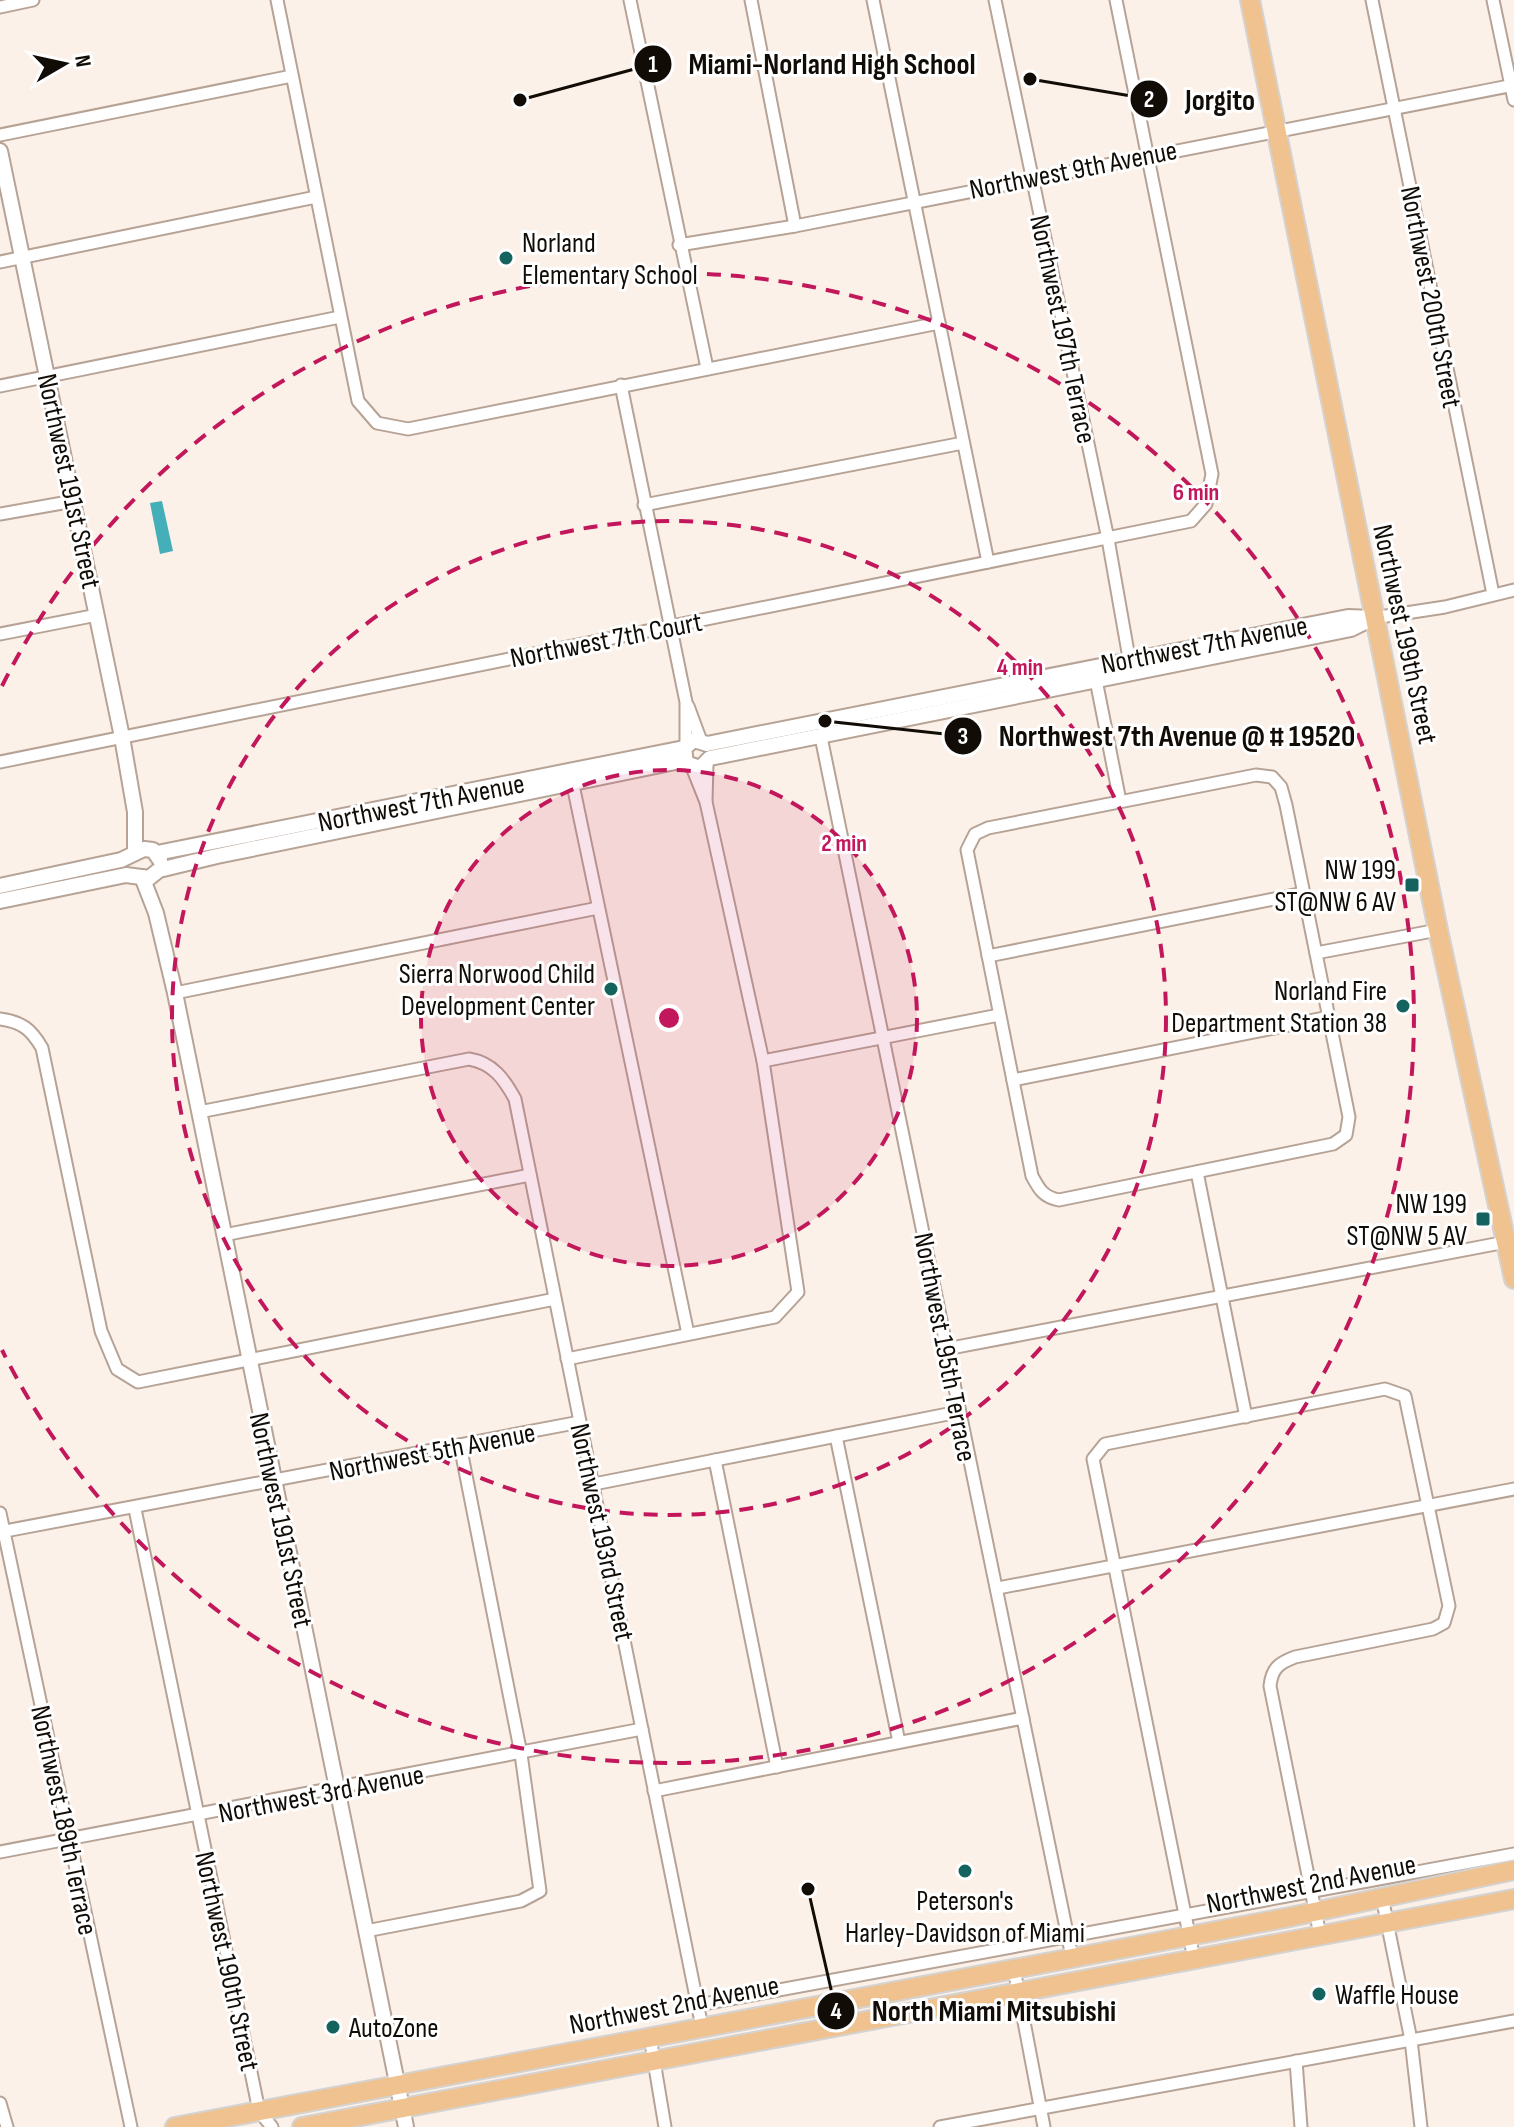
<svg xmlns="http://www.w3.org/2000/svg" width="1514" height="2127" viewBox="0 0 1514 2127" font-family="'Sofia Sans Condensed',sans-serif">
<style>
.water{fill:#45afb9}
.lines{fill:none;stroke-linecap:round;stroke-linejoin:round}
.minor-casing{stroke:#b6a396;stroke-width:15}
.tertiary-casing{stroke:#b6a396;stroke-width:18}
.primary-casing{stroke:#d4d3d2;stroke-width:22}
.minor{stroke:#fff;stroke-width:11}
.tertiary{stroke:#fff;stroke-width:14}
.primary{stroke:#efc28f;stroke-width:18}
.ring{fill:none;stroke:#c2185b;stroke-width:4;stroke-dasharray:14 10}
.poi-dot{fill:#15635f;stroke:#fff;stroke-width:3}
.labels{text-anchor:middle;stroke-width:6;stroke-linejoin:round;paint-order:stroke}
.street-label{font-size:28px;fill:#120c07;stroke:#fff}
.poi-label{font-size:28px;fill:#120c07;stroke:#fff;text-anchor:end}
.centre{fill:#c2185b;stroke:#fff;stroke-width:4}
.ring-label{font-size:24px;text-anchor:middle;font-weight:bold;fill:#c2185b;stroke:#fff;stroke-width:6;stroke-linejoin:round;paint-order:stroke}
.leader{fill:none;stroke:#120c07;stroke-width:3}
.callout-dot{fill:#120c07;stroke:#fff;stroke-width:3}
.mark-label{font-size:24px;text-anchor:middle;font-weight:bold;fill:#fff}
.callout-label{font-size:30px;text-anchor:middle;font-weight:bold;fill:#120c07;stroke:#fff;stroke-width:6;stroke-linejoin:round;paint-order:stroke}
</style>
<rect width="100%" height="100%" fill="#fcf1e8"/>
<!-- water -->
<path class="water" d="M162,501l11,50 -13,3 -10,-51z"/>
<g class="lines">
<!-- minor casing -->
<g class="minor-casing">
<g id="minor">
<path d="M277,0l81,401 19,22 31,6 531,-106"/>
<path d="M630,0l77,368"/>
<path d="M751,0l44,226"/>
<path d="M873,0l115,562"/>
<path d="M995,0l113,539 21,119"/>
<path d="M1372,0l121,594"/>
<path d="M1493,0l21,100"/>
<path d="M0,7l33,-7"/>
<path d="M0,135l292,-59"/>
<path d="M679,245l116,-19 719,-141"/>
<path d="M0,262l316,-65"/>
<path d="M621,385l65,317v45"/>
<path d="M0,386l340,-69"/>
<path d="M644,505l319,-62"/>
<path d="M0,514l74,-13"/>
<path d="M1373,618l72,-11 69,-17"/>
<path d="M0,634l97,-19"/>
<path d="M1096,680l24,121"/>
<path d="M688,706l13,35"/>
<path d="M821,737l251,1220"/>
<path d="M0,762l1191,-241 15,-17 6,-30 -96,-474"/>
<path d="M1256,775l16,2 9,10 5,18 63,312 -3,18 -13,9 -274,56c-16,-3 -20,-11 -27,-24l-65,-326 8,-16 13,-6z"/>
<path d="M573,785l115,549"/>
<path d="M706,801l1,-37"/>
<path d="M1316,953l122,-23"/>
<path d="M988,956l316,-63"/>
<path d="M175,993l423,-85"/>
<path d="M0,1019c22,3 31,10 42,29l59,283 16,38 21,13 417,-83"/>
<path d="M763,1061l236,-46"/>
<path d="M1013,1080l316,-63"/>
<path d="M199,1112l270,-53c24,4 35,20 46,40l187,928"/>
<path d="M1197,1172l49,245"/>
<path d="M224,1235l306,-60"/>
<path d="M946,1349l560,-107"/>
<path d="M567,1359l208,-42 23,-25 -35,-231 -57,-259 -14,-35"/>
<path d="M836,1436l63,306"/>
<path d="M715,1460l62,307"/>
<path d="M594,1484l364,-72"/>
<path d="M135,1509l124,602 13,16"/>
<path d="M0,1513l131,614"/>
<path d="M0,1532l580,-110"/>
<path d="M998,1588l516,-99"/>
<path d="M654,1791l369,-73"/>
<path d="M0,1852l642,-123"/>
<path d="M1382,1897l29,143 10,87"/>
<path d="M366,1931l155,-30 19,-10 -19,-137 -61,-309"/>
<path d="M1194,1959l-101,-500 12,-15 280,-55 20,7 44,210 -5,17 -11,6 -138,28c-16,6 -23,11 -25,29l50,249"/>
<path d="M1014,1969l30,158"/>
<path d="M698,2005l816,-151"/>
<path d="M650,2037l15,90"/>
<path d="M1296,2061l5,66"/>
<path d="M0,2103l7,24"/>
<path d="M940,2127l574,-106"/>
</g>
</g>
<!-- tertiary casing -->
<g class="tertiary-casing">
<g id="tertiary">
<path d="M0,151l122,586 13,75v41"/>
<path d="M684,748l2,15 14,5 10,-10 641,-129 18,-9"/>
<path d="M157,853l527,-105 10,-8 13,4 641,-127 25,1"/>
<path d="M142,877l14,36 19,80 231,1134"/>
<path d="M0,886l121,-26 23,-11 9,1 7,10"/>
<path d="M0,901l126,-26 23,3 10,-8 58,-14 468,-96"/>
</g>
</g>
<!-- primary casing -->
<g class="primary-casing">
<g id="primary">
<path d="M1250,0l188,930 76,349"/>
<path d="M175,2127l1115,-210 224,-47"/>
<path d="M302,2127l1212,-228"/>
</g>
</g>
<!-- minor -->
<use href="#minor" class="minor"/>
<!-- tertiary -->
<use href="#tertiary" class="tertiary"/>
<!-- primary -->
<use href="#primary" class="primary"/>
</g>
<!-- distance rings -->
<circle cx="669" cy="1018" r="248" fill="#c2185b" fill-opacity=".12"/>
<g class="ring">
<circle cx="669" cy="1018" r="248"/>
<circle cx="669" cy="1018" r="497"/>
<path d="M2 686A745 745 0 1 1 2 1350"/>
</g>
<!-- markers -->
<g class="poi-dot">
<circle cx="506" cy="258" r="8"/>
<rect x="1404" y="877" width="16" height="16" rx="4"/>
<circle cx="611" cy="989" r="8"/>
<circle cx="1403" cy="1006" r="8"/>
<rect x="1475" y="1211" width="16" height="16" rx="4"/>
<circle cx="965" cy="1871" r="8"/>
<circle cx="1319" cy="1994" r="8"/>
<circle cx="333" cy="2027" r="8"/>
</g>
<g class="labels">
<!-- street labels -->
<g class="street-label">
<text transform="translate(1073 169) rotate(-11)" y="10">Northwest 9th Avenue</text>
<text transform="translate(1432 297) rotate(79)" y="10">Northwest 200th Street</text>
<text transform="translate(1064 329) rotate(78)" y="10">Northwest 197th Terrace</text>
<text transform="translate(70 481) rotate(78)" y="10">Northwest 191st Street</text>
<text transform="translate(1406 634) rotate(78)" y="10">Northwest 199th Street</text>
<text transform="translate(606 639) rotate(-11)" y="10">Northwest 7th Court</text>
<text transform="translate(1204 644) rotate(-11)" y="10">Northwest 7th Avenue</text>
<text transform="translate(421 802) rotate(-11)" y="10">Northwest 7th Avenue</text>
<text transform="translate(946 1347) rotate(79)" y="10">Northwest 195th Terrace</text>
<text transform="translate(432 1451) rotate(-11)" y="10">Northwest 5th Avenue</text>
<text transform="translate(282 1520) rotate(78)" y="10">Northwest 191st Street</text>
<text transform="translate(603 1532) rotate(78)" y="10">Northwest 193rd Street</text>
<text transform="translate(321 1793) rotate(-11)" y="10">Northwest 3rd Avenue</text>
<text transform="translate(65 1820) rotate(78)" y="10">Northwest 189th Terrace</text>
<text transform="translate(1311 1883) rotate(-11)" y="10">Northwest 2nd Avenue</text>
<text transform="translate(228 1961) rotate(78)" y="10">Northwest 190th Street</text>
<text transform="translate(674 2004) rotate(-11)" y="10">Northwest 2nd Avenue</text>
</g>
<!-- poi labels -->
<g class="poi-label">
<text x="522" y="252" text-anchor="start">Norland<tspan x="522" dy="32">Elementary School</tspan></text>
<text x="1396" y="879">NW 199<tspan x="1396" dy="32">ST@NW 6 AV</tspan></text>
<text x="595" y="983">Sierra Norwood Child<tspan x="595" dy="32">Development Center</tspan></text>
<text x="1387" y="1000">Norland Fire<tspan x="1387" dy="32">Department Station 38</tspan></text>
<text x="1467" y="1213">NW 199<tspan x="1467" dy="32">ST@NW 5 AV</tspan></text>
<text x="965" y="1910" text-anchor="middle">Peterson's<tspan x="965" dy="32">Harley-Davidson of Miami</tspan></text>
<text x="1335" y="2004" text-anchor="start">Waffle House</text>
<text x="349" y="2037" text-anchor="start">AutoZone</text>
</g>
</g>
<circle cx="669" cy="1018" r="12" class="centre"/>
<g class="ring-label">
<text x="1196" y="500">6 min</text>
<text x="1020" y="675">4 min</text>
<text x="844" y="851">2 min</text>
</g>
<!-- callouts -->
<path class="leader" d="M520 100L653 64M1030 79L1149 99M825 721L963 736M808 1889L836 2011"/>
<g class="callout-dot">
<circle cx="520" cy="100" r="8"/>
<circle cx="1030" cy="79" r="8"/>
<circle cx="825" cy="721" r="8"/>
<circle cx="808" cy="1889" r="8"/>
<circle cx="653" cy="64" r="20"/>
<circle cx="1149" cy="99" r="20"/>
<circle cx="963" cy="736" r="20"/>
<circle cx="836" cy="2011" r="20"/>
</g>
<g class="mark-label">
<text x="653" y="72">1</text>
<text x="1149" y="107">2</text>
<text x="963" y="744">3</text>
<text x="836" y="2019">4</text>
</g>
<g class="callout-label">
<text x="832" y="74">Miami-Norland High School</text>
<text x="1220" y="110">Jorgito</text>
<text x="1177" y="746">Northwest 7th Avenue @ # 19520</text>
<text x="994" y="2021">North Miami Mitsubishi</text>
</g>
<!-- north arrow -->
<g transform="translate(64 64) rotate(81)" stroke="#ffffff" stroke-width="6" paint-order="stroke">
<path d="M0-6L14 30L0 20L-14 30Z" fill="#120c07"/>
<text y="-12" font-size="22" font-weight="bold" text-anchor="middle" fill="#120c07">N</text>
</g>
</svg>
